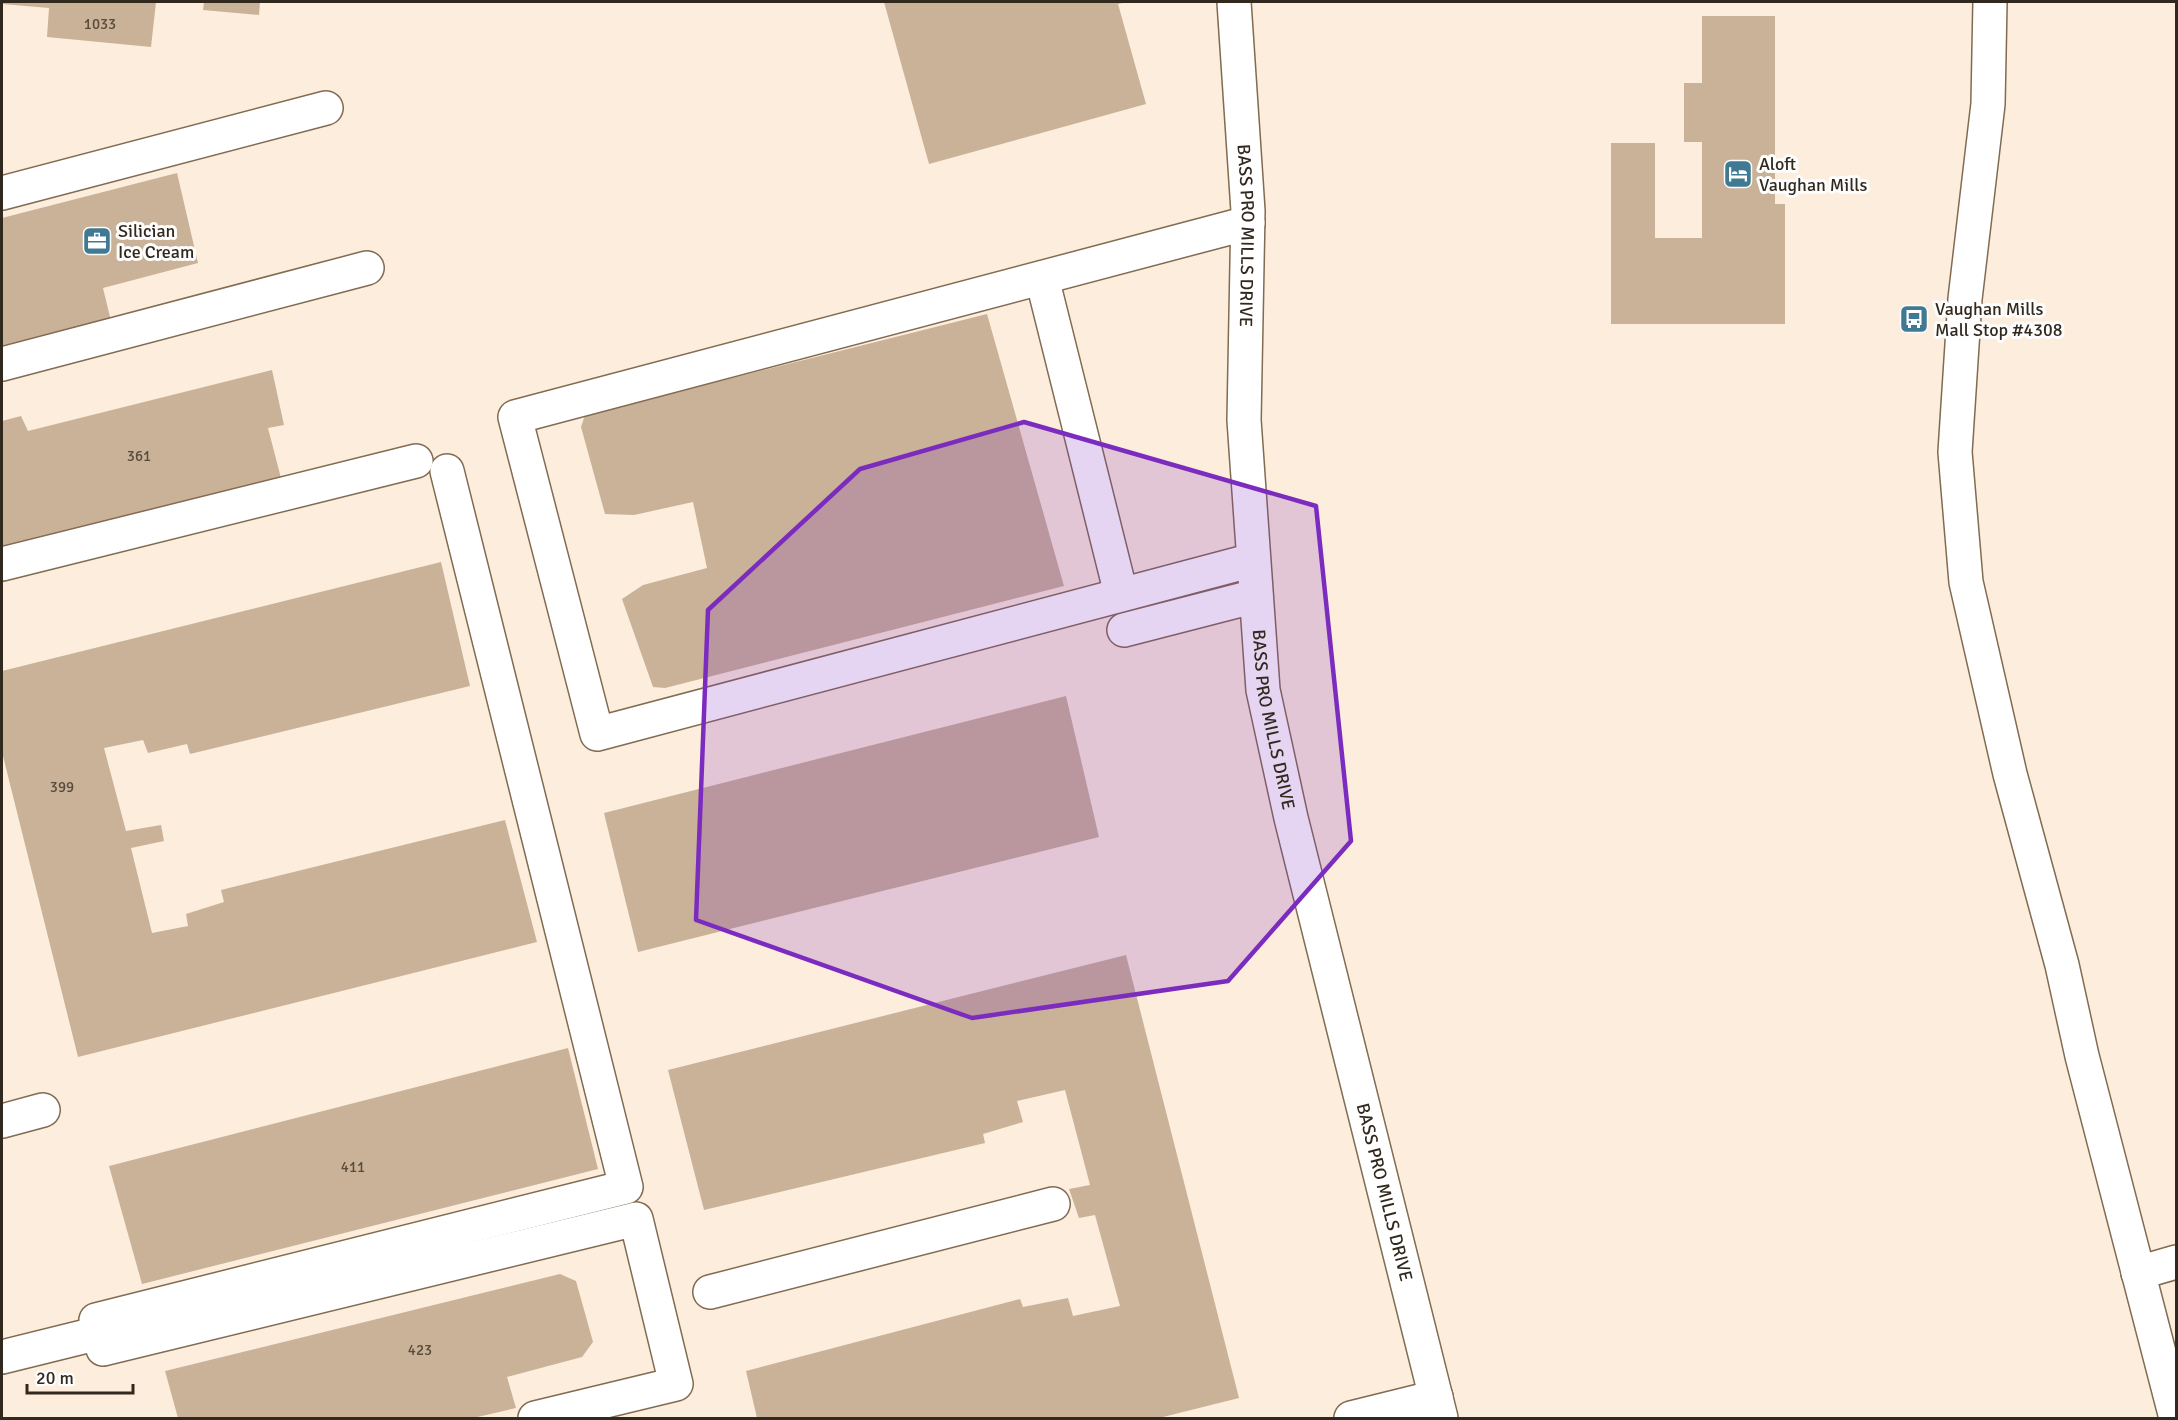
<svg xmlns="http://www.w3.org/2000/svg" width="2178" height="1420" viewBox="0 0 2178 1420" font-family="Signika,sans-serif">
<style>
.building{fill:#cab298}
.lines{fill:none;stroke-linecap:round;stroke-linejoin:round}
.minor-casing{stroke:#816b52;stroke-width:36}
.minor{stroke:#fff;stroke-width:33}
.marked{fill:#7b2cbf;fill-opacity:0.2;stroke:#7b2cbf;stroke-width:4.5;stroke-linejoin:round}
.labels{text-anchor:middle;stroke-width:6;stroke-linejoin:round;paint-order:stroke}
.number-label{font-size:15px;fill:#584b3c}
.poi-label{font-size:18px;fill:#32291e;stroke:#fdfdfd;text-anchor:start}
.street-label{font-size:18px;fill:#32291e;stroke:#fdfdfd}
</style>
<rect width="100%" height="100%" fill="#fceddc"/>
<!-- building -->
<g class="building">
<path d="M2,2h154l-5,45 -104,-10 2,-29 -47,-4z"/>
<path d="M204,2h56l-1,13 -56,-5z"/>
<path d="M884,2h243l-9,2 28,100 -217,60z"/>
<path d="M1702,16h73v188h10v120h-174v-181h44v95h47v-96h-18v-59h18z"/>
<path d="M177,173l21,90 -95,25 8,33 -109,27v-130z"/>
<path d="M987,314l77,272 -399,102 -12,-1 -31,-88 21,-14 64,-17 -14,-66 -59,13 -29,-1 -24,-87 4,-12z"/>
<path d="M272,370l12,55 -16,3 14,54 -280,68v-129l19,-5 7,15z"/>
<path d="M441,562l29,124 -280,68 -3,-10 -39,9 -5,-13 -39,8 22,83 35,-6 3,16 -33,7 21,85 36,-7 -2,-12 38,-12 -3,-12 284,-70 32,122 -459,115 -76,-305v-81z"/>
<path d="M1066,696l33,141 -461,115 -34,-139z"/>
<path d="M1126,955l113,443 -80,20h-402l-11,-47 274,-72 3,8 45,-9 5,18 47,-10 -25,-91 -16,3 -10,-29 21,-4 -25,-95 -48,11 6,21 -40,12 2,9 -281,67 -36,-140z"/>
<path d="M568,1048l30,121 -456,115 -33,-118z"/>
<path d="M560,1274l16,7 17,61 -11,15 -75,20 9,31 -43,10h-295l-13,-47z"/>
</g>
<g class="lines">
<!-- minor casing -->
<g class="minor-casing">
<g id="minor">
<path id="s1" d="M1234,2l14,209 -4,209 19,270 28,128 150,600"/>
<path d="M1990,2l-2,102 -23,195 -10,153 11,130 44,192 52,191 20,91 94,362"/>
<path d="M2,193l324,-85"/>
<path d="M1248,223l-733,194 82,317 656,-174"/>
<path d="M1042,278l79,316"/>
<path d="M2,364l365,-96"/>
<path d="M2,564l414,-103"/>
<path d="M1124,630l132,-34"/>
<path d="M2,1121l41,-11"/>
<path d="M2138,1273l38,-11"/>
<path d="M710,1292l343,-88"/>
<path d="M96,1320l530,-133 -179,-716"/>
<path d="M103,1349l533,-130 40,165 -141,34"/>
<path d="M2,1357l97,-24"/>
<path d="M1351,1418l85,-21"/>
</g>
</g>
<!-- minor -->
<use href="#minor" class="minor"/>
</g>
<!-- marked area -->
<path class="marked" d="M1024,422l292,84 35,335 -123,140 -256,37 -276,-98 12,-310 152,-141z"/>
<!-- icons -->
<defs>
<g id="hotel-square" transform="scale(1.5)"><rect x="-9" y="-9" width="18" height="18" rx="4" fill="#3f7a92" stroke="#fdfdfd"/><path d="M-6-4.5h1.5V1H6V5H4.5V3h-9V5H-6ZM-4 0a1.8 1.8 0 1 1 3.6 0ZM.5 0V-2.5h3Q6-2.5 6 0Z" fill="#fff"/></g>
<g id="office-square" transform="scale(1.5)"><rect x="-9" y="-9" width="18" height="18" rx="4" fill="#3f7a92" stroke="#fdfdfd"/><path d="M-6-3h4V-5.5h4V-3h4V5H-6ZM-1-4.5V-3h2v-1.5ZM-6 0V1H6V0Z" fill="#fff"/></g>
<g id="bus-square" transform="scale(1.5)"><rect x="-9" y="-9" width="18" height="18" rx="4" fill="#3f7a92" stroke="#fdfdfd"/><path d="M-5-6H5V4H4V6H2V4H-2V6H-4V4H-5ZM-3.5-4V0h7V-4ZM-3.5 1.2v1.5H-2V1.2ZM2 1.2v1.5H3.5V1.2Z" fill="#fff"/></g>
</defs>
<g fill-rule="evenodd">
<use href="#hotel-square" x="1738" y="174"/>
<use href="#office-square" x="97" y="241"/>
<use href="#bus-square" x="1914" y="319"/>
</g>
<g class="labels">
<!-- number labels -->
<g class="number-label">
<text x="100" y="29">1033</text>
<text x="139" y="461">361</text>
<text x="62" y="792">399</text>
<text x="353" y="1172">411</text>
<text x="420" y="1355">423</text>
</g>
<!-- poi labels -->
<g class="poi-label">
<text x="1759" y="170">Aloft<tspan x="1759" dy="21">Vaughan Mills</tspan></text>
<text x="118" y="237">Silician<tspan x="118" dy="21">Ice Cream</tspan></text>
<text x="1935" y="315">Vaughan Mills<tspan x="1935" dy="21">Mall Stop #4308</tspan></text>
</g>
<!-- street labels -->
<g class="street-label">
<text dy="6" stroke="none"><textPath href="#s1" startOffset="234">BASS PRO MILLS DRIVE</textPath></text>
<text dy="6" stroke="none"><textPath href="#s1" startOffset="720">BASS PRO MILLS DRIVE</textPath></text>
<text dy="6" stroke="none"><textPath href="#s1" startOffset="1206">BASS PRO MILLS DRIVE</textPath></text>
</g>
</g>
<!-- border -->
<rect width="2178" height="1420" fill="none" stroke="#32291e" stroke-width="6"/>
<!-- scale -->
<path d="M27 1384v9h106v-9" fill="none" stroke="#32291e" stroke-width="3"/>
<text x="36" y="1384" font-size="18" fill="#32291e" stroke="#fdfdfd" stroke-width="4.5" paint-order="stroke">20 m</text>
</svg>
